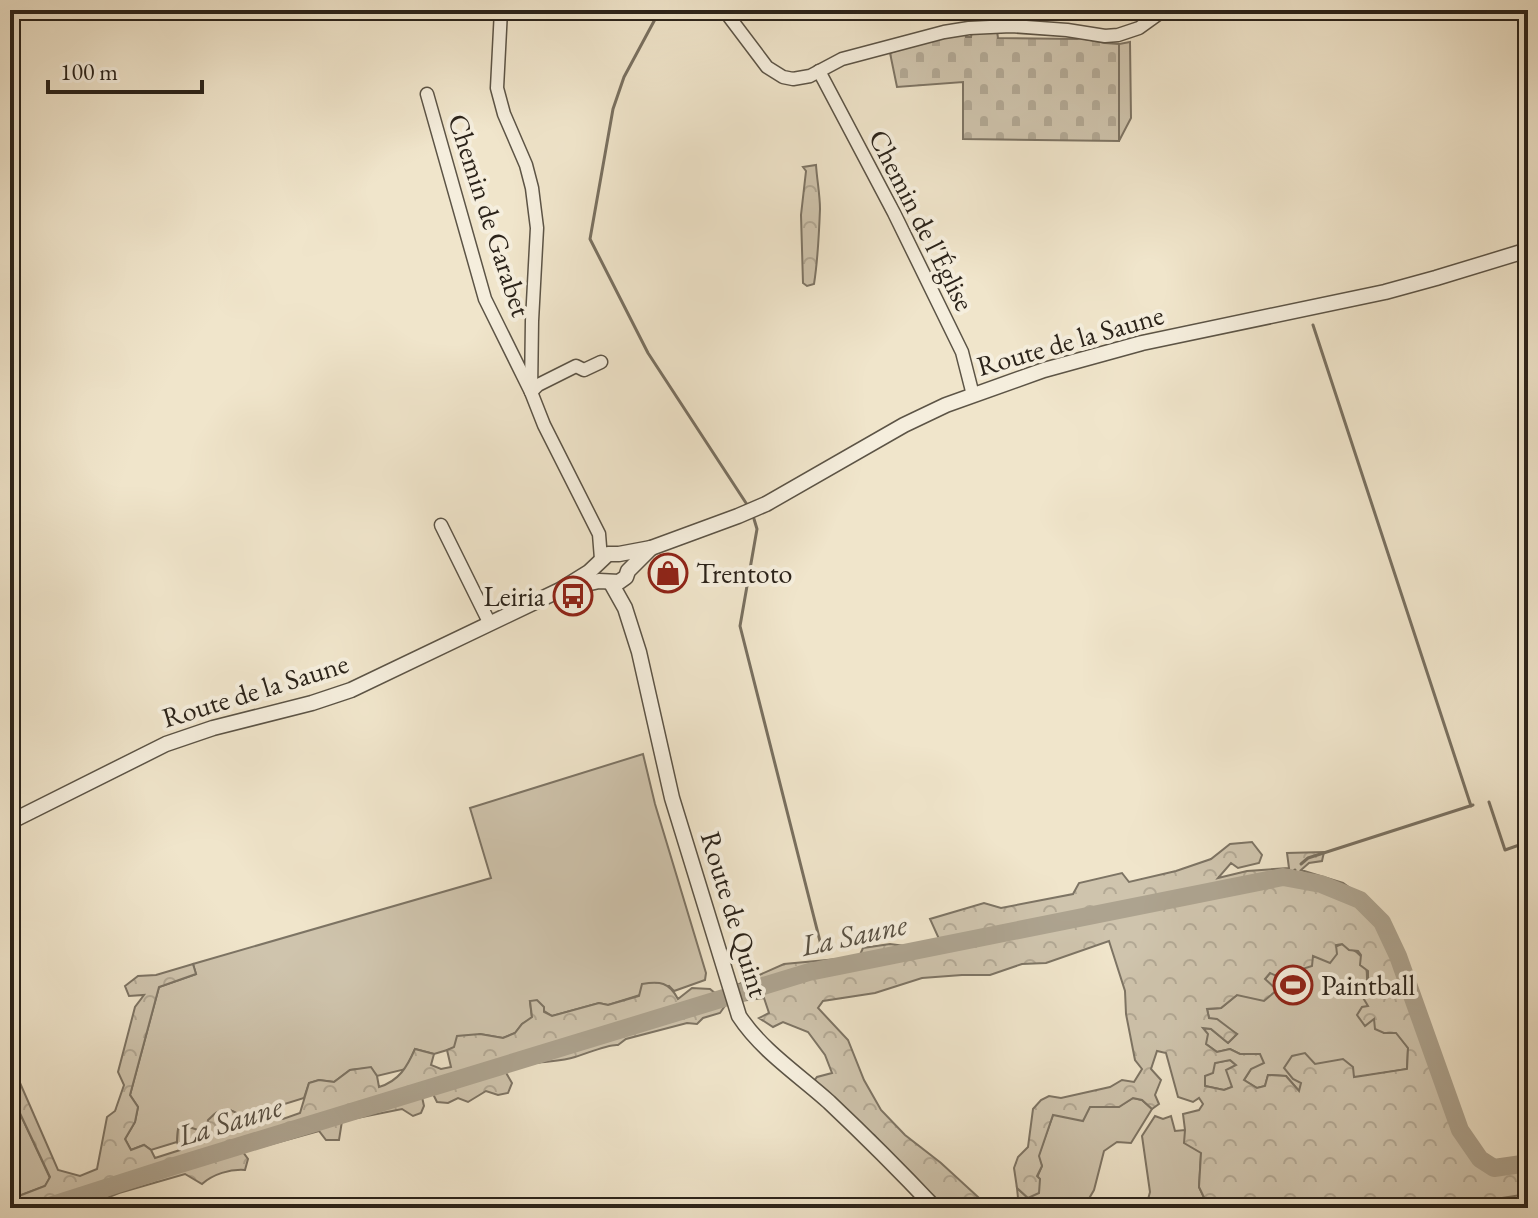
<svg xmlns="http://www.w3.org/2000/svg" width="1538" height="1218" viewBox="0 0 1538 1218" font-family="'EB Garamond',serif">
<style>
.green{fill:#cfc4ad;stroke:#7d7464;stroke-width:2}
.forest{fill:url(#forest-crowns);stroke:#7d7464;stroke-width:2;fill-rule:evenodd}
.cemetery{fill:url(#cemetery-stones);stroke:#7d7464;stroke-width:2}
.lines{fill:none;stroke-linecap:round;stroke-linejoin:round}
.stream{stroke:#797060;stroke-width:3}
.river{stroke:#ada38f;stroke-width:18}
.minor-casing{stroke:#5c5446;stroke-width:15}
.tertiary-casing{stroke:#5c5446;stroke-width:17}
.minor{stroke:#f5eedd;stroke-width:12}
.tertiary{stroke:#f5eedd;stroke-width:14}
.labels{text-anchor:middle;stroke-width:8;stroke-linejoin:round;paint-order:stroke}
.street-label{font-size:28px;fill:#2b231a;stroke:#f5eedd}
.poi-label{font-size:28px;fill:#2b231a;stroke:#f5eedd;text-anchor:start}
.water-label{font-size:30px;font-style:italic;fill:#585043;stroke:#f5eedd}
</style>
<defs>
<pattern id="forest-crowns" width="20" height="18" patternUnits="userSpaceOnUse" patternTransform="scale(2)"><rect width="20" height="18" fill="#cfc4ad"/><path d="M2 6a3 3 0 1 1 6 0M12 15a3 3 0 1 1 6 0" fill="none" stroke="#b2a894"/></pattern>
<pattern id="cemetery-stones" width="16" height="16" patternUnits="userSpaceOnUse" patternTransform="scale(2)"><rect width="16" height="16" fill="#cfc4ad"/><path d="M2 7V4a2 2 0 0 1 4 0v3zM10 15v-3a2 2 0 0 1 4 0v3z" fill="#b2a894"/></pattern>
</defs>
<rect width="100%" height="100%" fill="#f0e5cb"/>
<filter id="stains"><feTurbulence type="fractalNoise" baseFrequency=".0025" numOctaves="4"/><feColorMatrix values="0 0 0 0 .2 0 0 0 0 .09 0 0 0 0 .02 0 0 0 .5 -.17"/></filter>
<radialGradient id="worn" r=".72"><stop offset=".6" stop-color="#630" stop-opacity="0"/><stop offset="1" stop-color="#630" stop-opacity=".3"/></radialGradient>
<!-- green -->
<g class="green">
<path d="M1130,42l1,76 -12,23v-97z"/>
<path d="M643,754l12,50 51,169 -1,7 -31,11 -5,-5 -61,19 -9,-2 -47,13 -22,-14 2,16 -10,6 -7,9 -12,5 -23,-4 -26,14 -20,6 -19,-5 -9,20 -29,7 -7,-8 -20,2 -16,12 -15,-2 -10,3 -5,15 -61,19 -13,-7c-7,6 -20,21 -30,21 -10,-1 -10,-4 -22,-2l-1,13 -26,8 -7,-5 -13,5 -6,-11 10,-17 3,-15 -8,-12 29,-108 37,-13 -3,-10 298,-86 -21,-70z"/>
<path d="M1342,944c36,15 21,31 26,60 2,10 10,20 16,29l12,-1 12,16 -1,21 -54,9 -51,5 -3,8 -13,-15 -18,-1 -3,11 -8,2 -13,-8 7,-11 -11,-15 -10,-5 -13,3 -11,-8 -4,-17 9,2 17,14 9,-9 -28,-16 -2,-9 14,-1 16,-13 28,-16 5,-6 20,-3 22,-14z"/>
<path d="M1230,1060l7,6 -5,21 -8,3 -19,-4v-10l9,-13z"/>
<path d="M10,1092l40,86 -5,8 -34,13z"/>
<path d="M1133,1098l9,2 10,9 -21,34 -14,-1 -13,9 -10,39 -10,17 -71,1 5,-10 -1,-10 11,10 14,-32 -4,-9 15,-42 37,-8h28z"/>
<path d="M1155,1116l8,3 8,-3 4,15 10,-1 16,23 -2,34 10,21h-75l13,-5 3,-11 -8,-56z"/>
</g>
<!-- forest -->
<g class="forest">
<path d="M816,165c1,15 4,30 4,44 -1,26 -2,50 -6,75l-7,2 -4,-3 -2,-68 5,-44 -3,-4z"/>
<path d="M1252,842l10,13 -3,8 -21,5 -7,-5 -13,15 29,-7 42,-3 -2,-15 37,-1 -2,9 -13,2 -8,7 42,13 33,24 15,20 49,138 29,70 19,24 18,4 22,-4v35l-39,6 -53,4 -5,4h-222l-10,-21 2,-34 -17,-10 1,-13 -2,-16 16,-4 4,-6 -4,-6 -6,4 -15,-5 -12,-44 -9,-2 -6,18 10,11 -6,15 4,9 -7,5 -10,-9 -9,-2 -14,9h-29l-7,14 -30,-6 -14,41 3,10 -5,10 3,3 -1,14 -11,5 -11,-10 -3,-20 4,-11 10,-10 5,-38 8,-9 8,-4 12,2 49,-11 12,-7 12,2 8,-13 -7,-9 -9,-46 -1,-23 -16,-50 -63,22 -24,1 -32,11h-28l-40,3 -47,15 -52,8 -5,7 30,32 16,40 17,30 24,25 36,28 49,45h-49l-67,-73 -13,-4 -47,-50 3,-4 15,-4 -7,-18 -17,-23 -25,-10 -10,5 -14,-9 10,-5 -5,-15 -23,3 -2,-17 45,-20 75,-7 4,-9 27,-4 23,3 27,-6 -10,-22 54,-16 17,5 72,-14 6,-11 43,-10 7,9 47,-11 35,-12 19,-15zM1342,944l7,6 9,1 3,4 -1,10 8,6v19l-5,-4 -4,5 9,15 -6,1 -5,8 8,11 9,-7 1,10 9,4h12l12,15 -1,21 -53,8 -1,-10 -10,-8 -28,5 -10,-11 -13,3 -8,12 9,11 8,4 -2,8 -13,-15 -18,-1 -3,11 -8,2 -13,-8 7,-11 13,-6 -4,-9h-20l-10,-5 -13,3 -11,-8 2,-10 -5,-6 8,1 17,14 9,-9 -20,-15 -8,-1 -2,-9 14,-1 16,-13 27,6 13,-11 -12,-11 5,-6 11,5 9,-8 3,2 19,-6 1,-10 17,7 7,-9 -1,-9zM1230,1060l6,5 -10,5 6,17 -8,3 -19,-4v-10l8,-3 2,-10z"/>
<path d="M193,964l3,10 -37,13 -29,108 8,12 -3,15 -10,17 6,11 13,-5 7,5 4,8 25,-8 -3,-8 1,-13 11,-2 12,4 5,-1 2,-10c4,-3 7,-8 12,-9 12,-5 24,7 31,15l11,-2 -4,-11 7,-3 18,9 17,-6 9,-30 10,-3 15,2 16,-12 21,-3 6,9 2,11c20,-6 28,-20 36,-38l19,5 -3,11 10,4 10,-2 -4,-17 7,-3 3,-11 23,-2 23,4 12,-5 7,-9 10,-7 -2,-16 7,-1 7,7v5l8,4 47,-13 9,2 31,-9 3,-12c18,-3 27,-2 36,15l14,-11 18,1 17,14 -7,10 -17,5 -6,6 -10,-1 -61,16 -8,6c-10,-1 -32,9 -43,12 -12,4 -26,4 -39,6 -10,2 -21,5 -31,8l7,12 -4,10 -10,2 -12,-4 -18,11 -10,-4 -10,5 -11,-1 -4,-8 -11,3 2,9 -3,7 -8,3 -11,-7 -60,12 -3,19h-13l-7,-9 -76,21 5,7 -3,11c-15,-1 -32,4 -43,14l-17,-10 -66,19 -37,15h-72l1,-9 34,-13 5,-9 -40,-85v-32l48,110 22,6 17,-7 10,-52 8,-6 9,-26 -6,-13 17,-65 9,-12 -15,1 -4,-10 13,-10 18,-1z"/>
</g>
<!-- cemetery -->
<path class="cemetery" d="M972,31h25l1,7 79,1 3,-1 25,5 14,1v97l-156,-2v-57l-66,5 -7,-34 46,-16 29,-5 1,5h5z"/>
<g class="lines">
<!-- stream -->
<g class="stream">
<path d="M660,10l-36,67 -11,32 -23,130 58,114 98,150"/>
<path d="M1313,325l158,481"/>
<path d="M754,519l3,10 -17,97 83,327"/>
<path d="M1489,802l16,48 23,-8"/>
<path d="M1301,864l7,-6 165,-53"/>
<path d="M1289,878l6,-8"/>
<path d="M826,963l1,5"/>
</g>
<!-- river -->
<path class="river" d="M43,1208l131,-42 635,-194 474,-95 38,7 39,16 22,22 16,34 62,174 20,29 14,9 34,-5"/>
<!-- minor casing -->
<g class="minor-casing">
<g id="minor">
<path d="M501,10l-4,78 7,26 22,51 6,23 5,40 -5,93 -1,71 13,33 55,109 2,25"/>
<path d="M724,10l43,57 16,10 10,2 17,-3 32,-17 102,-27 25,-4 42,-2 56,4 38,6 13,-1 21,-7 25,-18"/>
<path d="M819,71l75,142 68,139 11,43"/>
<path d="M427,94l58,205 46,93 7,-7 38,-19 8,4 17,-8"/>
<path d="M441,525l48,97"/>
</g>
</g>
<!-- tertiary casing -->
<g class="tertiary-casing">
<g id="tertiary">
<path d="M611,583l14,25 14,44 33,146 67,218c22,34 60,59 90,86 36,34 72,70 106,106"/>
<path d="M572,587l27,-6 20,1 7,-5 2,-6 23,-23"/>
<path d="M10,822l156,-78 47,-16 99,-25 39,-13 209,-100 29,-18 19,-18h11l32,-6 87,-32 28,-12 138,-79 42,-20 98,-35 98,-27 243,-51 51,-14 92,-28"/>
</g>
</g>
<!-- minor -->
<use href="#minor" class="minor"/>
<!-- tertiary -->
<use href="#tertiary" class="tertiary"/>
</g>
<!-- icons -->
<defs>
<g id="shop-ring" transform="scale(2)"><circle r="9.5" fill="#f5eedd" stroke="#8f2418" stroke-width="1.5"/><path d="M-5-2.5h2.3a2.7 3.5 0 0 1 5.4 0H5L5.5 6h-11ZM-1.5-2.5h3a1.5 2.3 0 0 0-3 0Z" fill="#8f2418"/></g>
<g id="bus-ring" transform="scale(2)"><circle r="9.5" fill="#f5eedd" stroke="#8f2418" stroke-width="1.5"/><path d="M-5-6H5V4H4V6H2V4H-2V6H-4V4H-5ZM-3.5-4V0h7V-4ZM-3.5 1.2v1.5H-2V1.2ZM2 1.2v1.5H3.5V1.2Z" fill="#8f2418"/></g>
<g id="stadium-ring" transform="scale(2)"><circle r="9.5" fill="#f5eedd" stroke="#8f2418" stroke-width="1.5"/><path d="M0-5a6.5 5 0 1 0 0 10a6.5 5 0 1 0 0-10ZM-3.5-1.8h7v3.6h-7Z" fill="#8f2418"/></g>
</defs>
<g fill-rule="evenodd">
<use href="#shop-ring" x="668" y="573"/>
<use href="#bus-ring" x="573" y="596"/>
<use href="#stadium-ring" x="1293" y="985"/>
</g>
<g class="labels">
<!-- street labels -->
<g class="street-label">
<text transform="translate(490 215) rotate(72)" y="10">Chemin de Garabet</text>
<text transform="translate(922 220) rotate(63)" y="10">Chemin de l'Église</text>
<text transform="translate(1070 340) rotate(-16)" y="10">Route de la Saune</text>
<text transform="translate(255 690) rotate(-17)" y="10">Route de la Saune</text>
<text transform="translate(735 914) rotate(73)" y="10">Route de Quint</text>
</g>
<!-- poi labels -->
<g class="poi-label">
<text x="696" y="583">Trentoto</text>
<text x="545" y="606" text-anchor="end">Leiria</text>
<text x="1321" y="995">Paintball</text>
</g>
<!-- water labels -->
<g class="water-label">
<text transform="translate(854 935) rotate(-12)" y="10">La Saune</text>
<text transform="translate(230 1121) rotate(-17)" y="10">La Saune</text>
</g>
</g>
<!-- margin -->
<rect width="1538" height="1218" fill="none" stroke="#f0e5cb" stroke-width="40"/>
<rect x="12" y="12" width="1514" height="1194" fill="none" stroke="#2b231a" stroke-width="4"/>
<rect x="20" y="20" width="1498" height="1178" fill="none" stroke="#2b231a" stroke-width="2"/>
<!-- scale -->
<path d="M48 80v12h154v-12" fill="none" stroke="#2b231a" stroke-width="4"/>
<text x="60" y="80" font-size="24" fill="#2b231a" stroke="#f5eedd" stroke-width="6" paint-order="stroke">100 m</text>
<rect width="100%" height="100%" filter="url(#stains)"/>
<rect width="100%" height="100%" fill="url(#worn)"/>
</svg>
